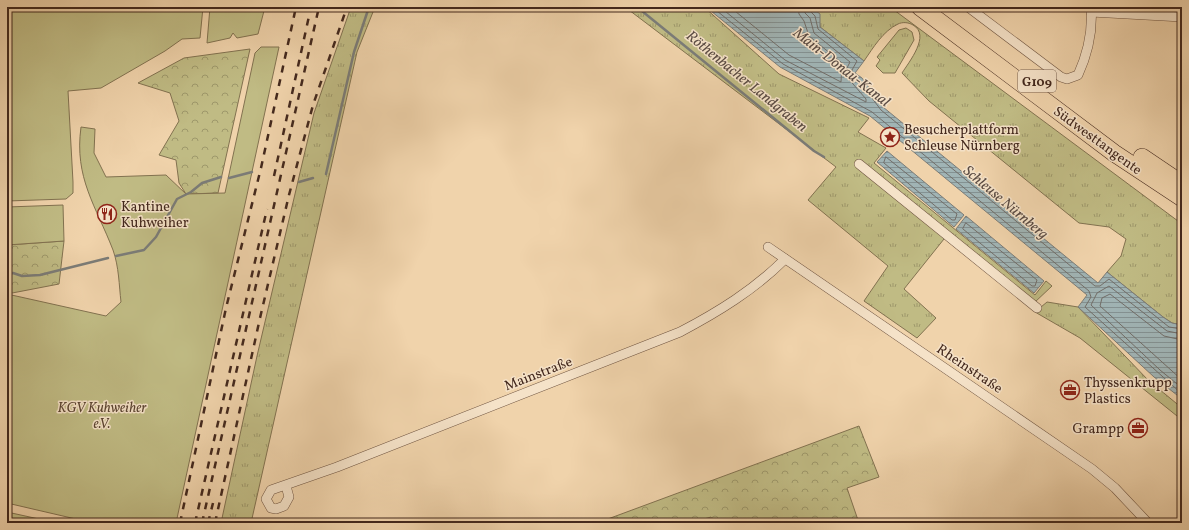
<svg xmlns="http://www.w3.org/2000/svg" width="1189" height="530" viewBox="0 0 1189 530" font-family="Vollkorn,serif">
<style>
.grass{fill:url(#grass-tufts);stroke:#827250}
.forest{fill:url(#forest-crowns);stroke:#827250}
.garden{fill:#c0bb84;stroke:#827250}
.water{fill:url(#water-rules);stroke:#7b7c78}
.lines{fill:none;stroke-linecap:round;stroke-linejoin:round}
.shore{stroke:#726e69;stroke-width:1}
.stream{stroke:#7b7c78;stroke-width:2.5}
.street-casing{stroke:#6e5340;stroke-width:10}
.highway-casing{stroke:#43281d;stroke-width:18}
.street{stroke:#f5e2c8;stroke-width:9}
.highway{stroke:#f0d3ab;stroke-width:17}
.rail{stroke:#43281d;stroke-width:2.5;stroke-dasharray:7 7;stroke-linecap:butt}
.labels{text-anchor:middle;stroke-width:3;stroke-linejoin:round;paint-order:stroke}
.shield{fill:#f5e2c8;stroke:#786050;stroke-width:1}
.shield-label{font-size:13px;font-weight:bold;fill:#43281d}
.poi-label{font-size:14px;fill:#43281d;stroke:#f5e2c8;text-anchor:start}
.street-label{font-size:14px;fill:#43281d;stroke:#f5e2c8}
.park-label{font-size:14px;font-style:italic;fill:#5c4532;stroke:#f5e2c8}
.water-label{font-size:15px;font-style:italic;fill:#5a4b43;stroke:#f5e2c8}
</style>
<defs>
<pattern id="grass-tufts" width="24" height="20" patternUnits="userSpaceOnUse"><rect width="24" height="20" fill="#c0bb84"/><path d="M3 7l-1-3M5 7V3M7 7l1-3M15 17l-1-3M17 17v-4M19 17l1-3" fill="none" stroke="#9e986b"/></pattern>
<pattern id="forest-crowns" width="20" height="18" patternUnits="userSpaceOnUse"><rect width="20" height="18" fill="#c0bb84"/><path d="M2 6a3 3 0 1 1 6 0M12 15a3 3 0 1 1 6 0" fill="none" stroke="#9e986b"/></pattern>
<pattern id="water-rules" width="6" height="5" patternUnits="userSpaceOnUse"><rect width="6" height="5" fill="#a0b4b5"/><path d="M0 2.5h6" fill="none" stroke="#849293"/></pattern>
</defs>
<rect width="100%" height="100%" fill="#f0d3ab"/>
<filter id="stains"><feTurbulence type="fractalNoise" baseFrequency=".005" numOctaves="4"/><feColorMatrix values="0 0 0 0 .2 0 0 0 0 .09 0 0 0 0 .02 0 0 0 .5 -.17"/></filter>
<radialGradient id="worn" r=".72"><stop offset=".6" stop-color="#630" stop-opacity="0"/><stop offset="1" stop-color="#630" stop-opacity=".3"/></radialGradient>
<!-- grass -->
<g class="grass">
<path d="M351,7h24l-18,45 -106,471h-30l36,-167 57,-243z"/>
<path d="M625,7h79l75,67 90,44 -11,14 28,16 -12,15 161,132 11,-14 6,5 -18,17 -86,-69 -44,55 32,29 -19,20 -53,-37 24,-35 -80,-66 28,-33z"/>
<path d="M811,7h79l292,217v101l-10,-2 -9,-6 -56,-45 14,-16 5,-17 -17,-12 -30,-4 -150,-122 -27,-28c7,-11 29,-38 11,-48 -5,-3 -11,-3 -15,-1 -15,7 -25,24 -34,37l-44,-34 -1,-8z"/>
<path d="M906,28l6,4 2,8 -19,33h-12l-7,-7 4,-6 -3,-3 22,-27z"/>
<path d="M1047,302l31,5 70,73 34,28v12l-102,-82 -45,-26z"/>
</g>
<!-- forest -->
<g class="forest">
<path d="M250,49l-32,144 -32,1 -7,-11 -3,-23 -17,-5 20,-34 -9,-28 -32,-10 46,-25z"/>
<path d="M64,241l-5,43 -52,10v-49z"/>
<path d="M859,426l20,51 -32,11 12,35h-146l-2,-6 -21,6h-93z"/>
</g>
<!-- garden -->
<g class="garden">
<path d="M7,7h196l-3,31 -18,1 -17,12 -64,37 -33,3 5,91v11l-7,6 -59,2z"/>
<path d="M210,7h55l-7,27 -21,4 -4,-5 -3,5 -23,5z"/>
<path d="M261,47h18l-103,476h-83l-86,-20v-209l99,22 15,-14c-2,-17 -2,-35 -8,-52 -17,-44 -39,-72 -32,-123l14,2 -1,24 12,24 60,-2 20,19 39,-1 30,-140z"/>
<path d="M63,205l1,36 -57,4v-38z"/>
<path d="M7,512l41,9v2h-41z"/>
</g>
<!-- water -->
<g class="water">
<path d="M706,7h105l9,7v13l44,34 -9,12 7,5 21,29 215,176 9,-11 56,45 9,6 10,2v74l-28,-22 -76,-70 9,-12 -217,-179 -90,-49z"/>
<path d="M887,151l77,64 -10,12 -77,-65z"/>
<path d="M966,216l78,65 -10,12 -78,-64z"/>
</g>
<g class="lines">
<!-- shore -->
<g class="shore">
<path d="M712,7l71,57 89,48 217,179 2,6 -6,10 97,87"/>
<path d="M720,7l65,53 81,42v-3l-19,-22 -1,-7 4,-8 -36,-29 -4,-15 -5,-5 -1,-6"/>
<path d="M730,7l59,48 52,27 1,-19 -33,-27 -5,-15 -5,-7 -1,-7"/>
<path d="M809,7l1,4 5,5 3,13 39,32 -5,9v4l7,7 22,29 214,176h5l9,-7 60,48 13,2"/>
<path d="M886,157l71,57 -2,6h-3l-68,-57z"/>
<path d="M966,223l71,57 -2,6h-3l-69,-57z"/>
<path d="M1182,334l-15,-3 -58,-45 -12,7 -6,12 69,65 22,18"/>
<path d="M1182,340l-18,-4 -54,-42 -8,4 -2,8 82,74"/>
</g>
<!-- stream -->
<g class="stream">
<path d="M637,7l177,144 10,6"/>
<path d="M326,174l28,-122 15,-45"/>
<path d="M229,178l23,-6"/>
<path d="M299,182l14,-4"/>
<path d="M116,256l28,-6 12,-13 21,-38 14,-7 11,-9 19,-6"/>
<path d="M7,274l6,-1 9,3 18,-1 68,-17"/>
</g>
<!-- street casing -->
<g class="street-casing">
<g id="street">
<path d="M968,7l93,70 6,2 11,-4c10,-22 15,-44 13,-68"/>
<path d="M1091,12l91,5"/>
<path d="M859,164l178,144"/>
<path d="M768,247l324,222 23,19 33,35"/>
<path d="M286,486l3,11 -5,9 -8,3 -5,-1 -5,-9 5,-9 66,-23 343,-135c38,-20 74,-42 105,-73"/>
</g>
</g>
<!-- highway casing -->
<g class="highway-casing">
<g id="highway">
<path d="M920,7l194,146 68,45"/>
<path d="M1142,157l40,27"/>
</g>
</g>
<!-- street -->
<use href="#street" class="street"/>
<!-- highway -->
<use href="#highway" class="highway"/>
<!-- rail -->
<g class="rail">
<path d="M274,176l37,-169"/>
<path d="M180,523l46,-215 35,-140 35,-161"/>
<path d="M195,523l72,-314"/>
<path d="M202,523l117,-516"/>
<path d="M208,523l5,-20"/>
<path d="M215,523l45,-205 29,-123 24,-90 34,-98"/>
</g>
</g>
<!-- icons -->
<defs>
<g id="sight-ring" transform="scale(1)"><circle r="9.5" fill="#f5e2c8" stroke="#8f2418" stroke-width="1.5"/><path d="M0-6L1.8-2.2L6-1.7L2.9 1.2L3.7 5.4L0 3.3L-3.7 5.4L-2.9 1.2L-6-1.7L-1.8-2.2Z" fill="#8f2418"/></g>
<g id="restaurant-ring" transform="scale(1)"><circle r="9.5" fill="#f5e2c8" stroke="#8f2418" stroke-width="1.5"/><path d="M-5-6h1v4h1v-4h1v4h1v-4h1v5L-1.5 .5V6h-2V.5L-5-1ZM5-6V6H3V1.5H1.5Q1.5-4 5-6Z" fill="#8f2418"/></g>
<g id="office-ring" transform="scale(1)"><circle r="9.5" fill="#f5e2c8" stroke="#8f2418" stroke-width="1.5"/><path d="M-6-3h4V-5.5h4V-3h4V5H-6ZM-1-4.5V-3h2v-1.5ZM-6 0V1H6V0Z" fill="#8f2418"/></g>
</defs>
<g fill-rule="evenodd">
<use href="#sight-ring" x="890" y="137"/>
<use href="#restaurant-ring" x="107" y="214"/>
<use href="#office-ring" x="1070" y="390"/>
<use href="#office-ring" x="1138" y="428"/>
</g>
<g class="labels">
<!-- shield labels -->
<rect class="shield" x="1018" y="70" width="38" height="22" rx="3"/>
<g class="shield-label">
<text x="1037" y="86">G109</text>
</g>
<!-- poi labels -->
<g class="poi-label">
<text x="904" y="134">Besucherplattform<tspan x="904" dy="16">Schleuse Nürnberg</tspan></text>
<text x="121" y="211">Kantine<tspan x="121" dy="16">Kuhweiher</tspan></text>
<text x="1084" y="387">Thyssenkrupp<tspan x="1084" dy="16">Plastics</tspan></text>
<text x="1124" y="433" text-anchor="end">Grampp</text>
</g>
<!-- street labels -->
<g class="street-label">
<text transform="translate(1098 140) rotate(36)" y="5">Südwesttangente</text>
<text transform="translate(970 368) rotate(34)" y="5">Rheinstraße</text>
<text transform="translate(538 373) rotate(-21)" y="5">Mainstraße</text>
</g>
<!-- park labels -->
<g class="park-label">
<text x="102" y="412">KGV Kuhweiher<tspan x="102" dy="16">e.V.</tspan></text>
</g>
<!-- water labels -->
<g class="water-label">
<text transform="translate(842 67) rotate(38)" y="5">Main-Donau-Kanal</text>
<text transform="translate(747 81) rotate(39)" y="5">Röthenbacher Landgraben</text>
<text transform="translate(1006 202) rotate(40)" y="5">Schleuse Nürnberg</text>
</g>
</g>
<!-- margin -->
<rect width="1189" height="530" fill="none" stroke="#f0d3ab" stroke-width="24"/>
<rect x="8" y="8" width="1173" height="514" fill="none" stroke="#43281d" stroke-width="2"/>
<rect x="12" y="12" width="1165" height="506" fill="none" stroke="#43281d"/>
<rect width="100%" height="100%" filter="url(#stains)"/>
<rect width="100%" height="100%" fill="url(#worn)"/>
</svg>
